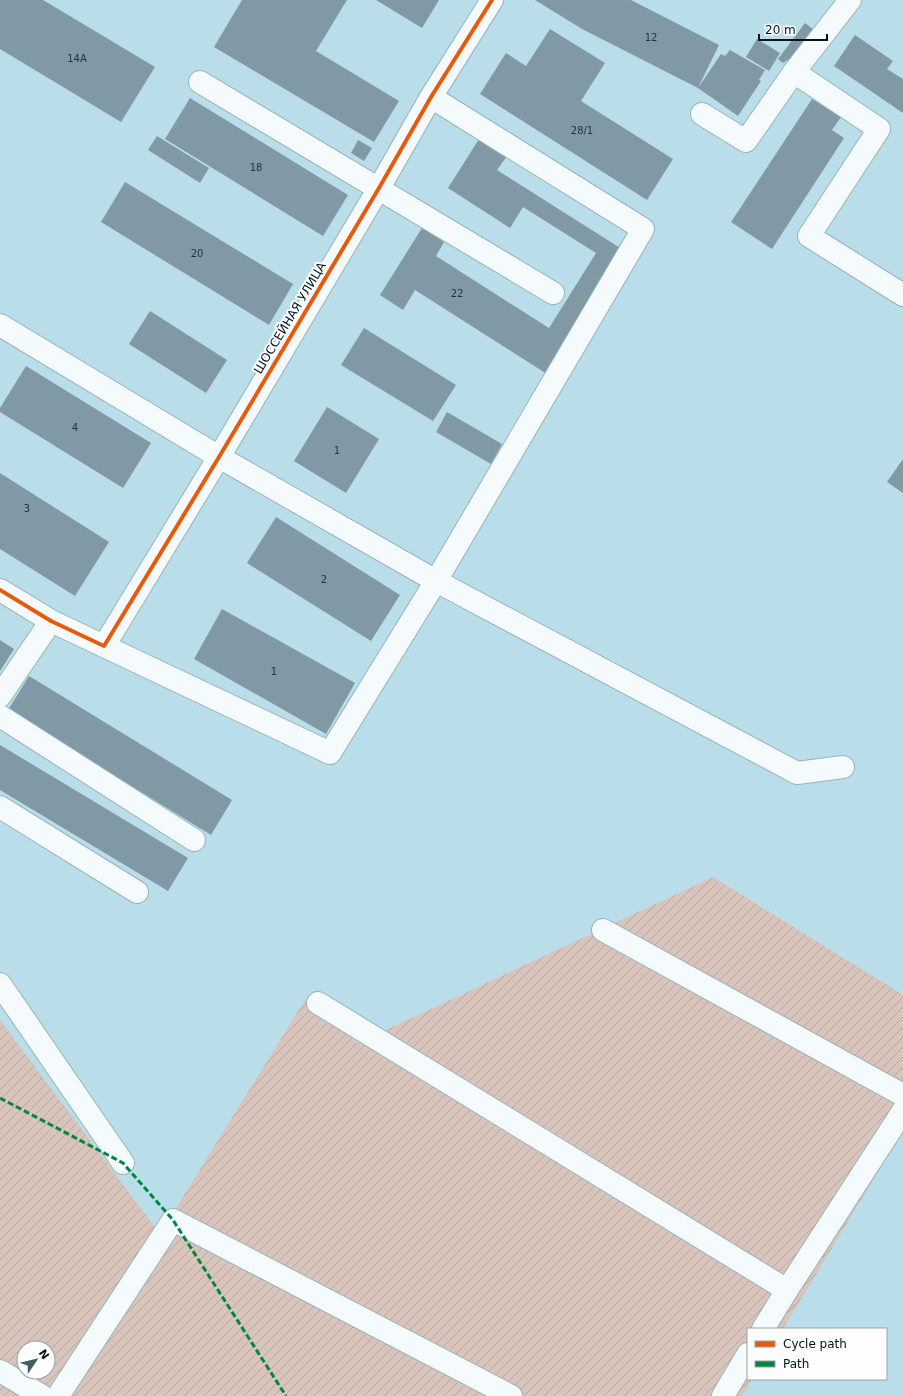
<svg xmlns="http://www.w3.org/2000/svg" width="903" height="1396" viewBox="0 0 903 1396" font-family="'DejaVu Sans',sans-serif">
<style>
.garden{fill:url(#garden-furrows);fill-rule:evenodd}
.building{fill:#8099a4}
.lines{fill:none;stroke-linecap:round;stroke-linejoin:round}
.minor-casing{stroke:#97b4bd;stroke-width:24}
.minor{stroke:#f5fafc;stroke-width:22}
.quiet{stroke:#00873e;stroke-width:3;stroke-dasharray:6 3;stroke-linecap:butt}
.cycleway-casing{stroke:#fdfdfd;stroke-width:6}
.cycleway{stroke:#e8590c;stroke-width:4}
.labels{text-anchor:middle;stroke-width:4;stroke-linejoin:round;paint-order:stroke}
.number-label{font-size:10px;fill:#203740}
.street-label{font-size:12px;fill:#00161e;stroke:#fdfdfd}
</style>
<defs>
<pattern id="garden-furrows" width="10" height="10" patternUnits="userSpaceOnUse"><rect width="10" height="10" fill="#d9c4bb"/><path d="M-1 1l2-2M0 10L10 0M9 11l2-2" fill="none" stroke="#b8a8a0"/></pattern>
</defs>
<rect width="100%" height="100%" fill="#badee9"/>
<!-- garden -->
<path class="garden" d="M713,877l190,118v136l-120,198h-35v50h5l-11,17h-742v-376l160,214 145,-234 53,43zM24,1348h24v24h-24z"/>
<!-- building -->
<g class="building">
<path d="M0,0h43l112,67 -34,55 -121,-73z"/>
<path d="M242,0h105l-31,51 83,50 -25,41 -160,-95z"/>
<path d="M376,0h63l-17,28z"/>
<path d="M535,0h96l88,45 -21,43 23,-34 4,2 5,-6 35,20 -6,10 2,1 -23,35 -40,-28 -116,-59z"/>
<path d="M805,23l9,7 -17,24 -14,9 -5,-4z"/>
<path d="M550,29l55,34 -24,38 92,58 -26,41 -167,-106 26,-41 20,13z"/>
<path d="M855,35l38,26 -6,8 16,10v34l-69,-47z"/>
<path d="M757,39l23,14 -11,18 -23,-14z"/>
<path d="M190,98l158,97 -25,41 -158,-97z"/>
<path d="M812,99l29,18 -9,13 12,8 -72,111 -41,-27z"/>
<path d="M157,136l52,32 -9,15 -52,-33z"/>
<path d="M479,139l28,17 -10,14 128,81 -78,123 -132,-84 -12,20 -23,-15 42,-67 22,14 -8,14 113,72 47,-75 -73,-46 -13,21 -62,-40z"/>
<path d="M358,140l14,8 -8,13 -13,-8z"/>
<path d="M125,182l168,102 -24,41 -168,-103z"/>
<path d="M150,311l77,49 -21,33 -77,-49z"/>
<path d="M364,328l92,57 -23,36 -92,-56z"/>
<path d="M26,366l125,77 -28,45 -123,-76v-4z"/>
<path d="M327,407l52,32 -33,54 -52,-32z"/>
<path d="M447,412l55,32 -11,20 -55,-32z"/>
<path d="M903,459v34l-16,-11z"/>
<path d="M0,473l109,69 -34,54 -75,-47z"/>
<path d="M276,517l124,78 -29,46 -124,-78z"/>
<path d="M222,609l133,74 -29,51 -132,-75z"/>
<path d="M0,640l14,9 -14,22z"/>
<path d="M29,676l203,124 -21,35 -203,-125z"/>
<path d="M0,745l188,113 -20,33 -168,-101z"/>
</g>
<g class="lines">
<!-- minor casing -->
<g class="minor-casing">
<g id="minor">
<path d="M794,72l85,57 -70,107 94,59"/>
<path d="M200,82l353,211"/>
<path d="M702,114l44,27 48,-69 56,-72"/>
<path d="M0,325l219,132 217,124 207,-352 -212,-132"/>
<path d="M0,590l51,31 279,132 106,-172 361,192 46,-6"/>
<path d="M104,646l115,-189 160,-269 52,-91 61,-97"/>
<path d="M0,696l51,-75"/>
<path d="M0,716l194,124"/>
<path d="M0,807l137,85"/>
<path d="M603,930l300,165"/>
<path d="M0,984l123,179"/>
<path d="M318,1003l469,287 -24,39"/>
<path d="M787,1290l116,-179"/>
<path d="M0,1371l42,25"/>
<path d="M58,1396l115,-176 338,176"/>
<path d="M723,1396l25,-42"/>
</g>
</g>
<!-- minor -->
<use href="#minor" class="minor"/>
<!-- quiet -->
<path class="quiet" d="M0,1098l123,65 50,57 113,176"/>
<!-- cycleway casing -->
<g class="cycleway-casing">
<path id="cycleway" d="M0,590l51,31 53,25 115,-189 160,-269 52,-91 61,-97"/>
</g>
<!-- cycleway -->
<use href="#cycleway" class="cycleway"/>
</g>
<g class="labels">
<!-- number labels -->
<g class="number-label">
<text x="651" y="41">12</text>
<text x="77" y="62">14А</text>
<text x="582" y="134">28/1</text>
<text x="256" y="171">18</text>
<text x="197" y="257">20</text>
<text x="457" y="297">22</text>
<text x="75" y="431">4</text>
<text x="337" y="454">1</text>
<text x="27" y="512">3</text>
<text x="324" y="583">2</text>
<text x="274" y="675">1</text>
</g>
<!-- street labels -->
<g class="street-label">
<text transform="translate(290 318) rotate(-59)" y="4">ШОССЕЙНАЯ УЛИЦА</text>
</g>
</g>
<!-- legend -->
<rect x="747" y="1328" width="140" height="52" fill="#fdfdfd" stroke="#98a1a4"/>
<rect x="755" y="1341" width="20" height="6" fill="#e8590c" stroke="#98a1a4"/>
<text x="783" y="1348" font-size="12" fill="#00161e">Cycle path</text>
<rect x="755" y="1361" width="20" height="6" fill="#00873e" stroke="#98a1a4"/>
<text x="783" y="1368" font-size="12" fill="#00161e">Path</text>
<!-- north arrow -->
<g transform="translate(36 1360) rotate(55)"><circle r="19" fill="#fdfdfd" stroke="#98a1a4"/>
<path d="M0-3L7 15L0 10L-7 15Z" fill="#415c65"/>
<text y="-6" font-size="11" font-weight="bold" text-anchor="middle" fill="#00161e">N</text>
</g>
<!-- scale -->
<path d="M759 34v6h68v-6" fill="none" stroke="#00161e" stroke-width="2"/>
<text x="765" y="34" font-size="12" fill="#00161e" stroke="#fdfdfd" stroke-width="3" paint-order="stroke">20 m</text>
</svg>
